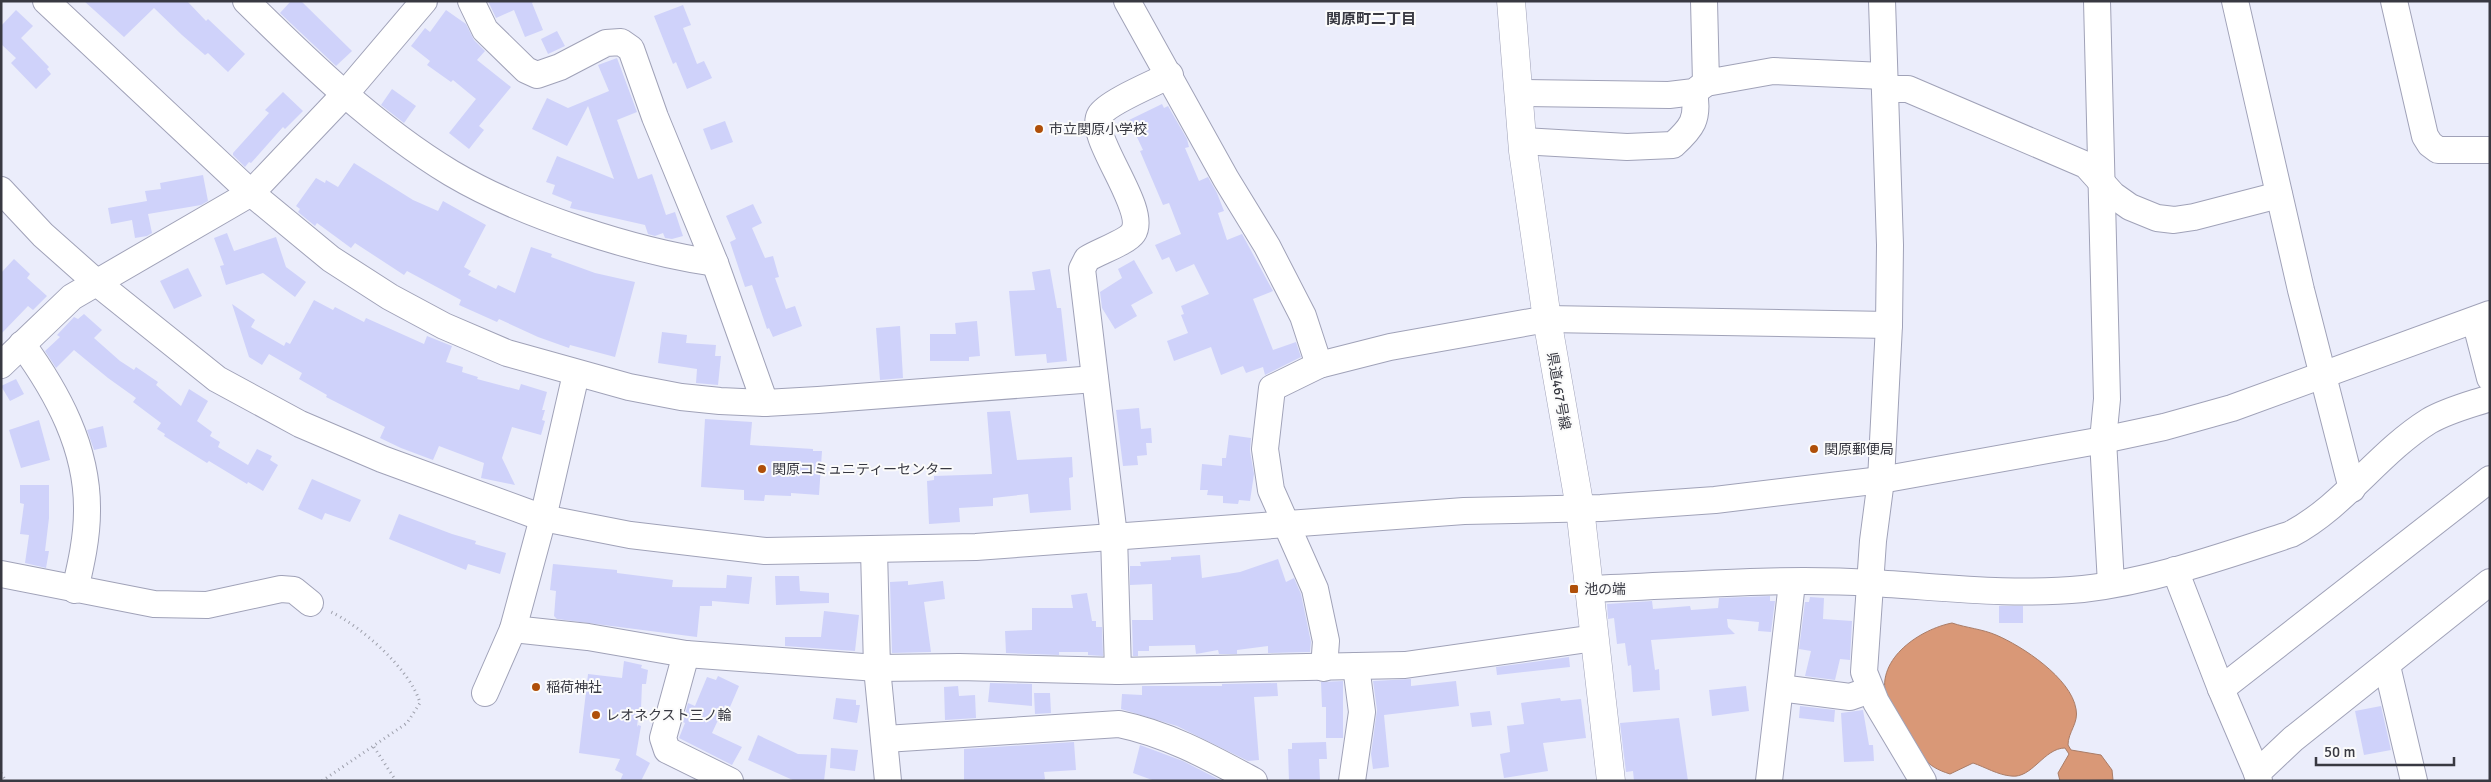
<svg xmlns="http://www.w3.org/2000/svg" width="2491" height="782" viewBox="0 0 2491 782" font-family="Signika,'Noto Sans JP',sans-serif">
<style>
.water{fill:#d99877;stroke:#a97c67}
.building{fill:#cfd2fa}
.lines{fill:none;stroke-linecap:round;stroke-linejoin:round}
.minor-casing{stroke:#a0a2b8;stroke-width:28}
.major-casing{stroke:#a0a2b8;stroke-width:29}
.path{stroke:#9ea0ac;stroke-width:3;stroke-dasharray:1 4;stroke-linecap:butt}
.minor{stroke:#fff;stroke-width:26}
.major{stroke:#fff;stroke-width:28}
.poi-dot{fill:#af4f09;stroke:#fbfbfb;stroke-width:2}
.labels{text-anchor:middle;stroke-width:4;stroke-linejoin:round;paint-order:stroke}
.poi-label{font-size:14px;fill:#383942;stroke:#fbfbfb;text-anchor:start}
.street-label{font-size:14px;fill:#383942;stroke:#fbfbfb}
.neighbourhood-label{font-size:15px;font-weight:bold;fill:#383942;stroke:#fbfbfb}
</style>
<rect width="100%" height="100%" fill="#ebedfb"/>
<!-- water -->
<path class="water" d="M1952,623c15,5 30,6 44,12 26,11 75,43 80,74 3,14 -8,23 -8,36l3,5 30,5 11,15 1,10 -53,1 -2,-8 11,-19 -4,-6c-21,0 -33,31 -54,28 -13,-1 -26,-9 -38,-13l-23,11c-26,-8 -29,-19 -42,-42 -6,-11 -18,-24 -22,-36 -10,-38 35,-67 66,-73z"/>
<!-- building -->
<g class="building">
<path d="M84,1h103l19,20 2,-2 37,35 -17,18 -20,-19 -3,2 -23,-20 -28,-27 -30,29z"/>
<path d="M291,1h10l51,50 -16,15 -56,-53z"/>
<path d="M488,1h46l-2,2 11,27 -18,7 -11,-27 -18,8z"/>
<path d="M683,5l8,20 -8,3 14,36 7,-3 8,17 -25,11 -11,-27 -3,2 -19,-48z"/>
<path d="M16,10l17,16 -12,12 28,29 -2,2 4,5 -15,15 -25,-26 5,-5 -15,-14v-18z"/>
<path d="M446,10l20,14 8,16 11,11 -8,9 34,27 -32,39 5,4 -15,19 -20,-16 27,-34 -23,-19 -2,2 -24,-17 3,-4 -19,-15 14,-18 5,4z"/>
<path d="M557,31l8,15 -17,8 -7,-15z"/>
<path d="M617,58l20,54 -20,8 21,59 14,-5 14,41 9,-3 8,24 -11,3 -7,-1 -2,-5 -8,3 -7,-2 -3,-9 -75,-17 2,-6 -20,-8 3,-9 -9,-3 11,-26 57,23 -26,-73 -21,40 -35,-17 15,-31 21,10 41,-17 -11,-26z"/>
<path d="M392,89l24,17 -12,17 -23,-18z"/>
<path d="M283,92l20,19 -18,18 -2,-2 -32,36 -2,-1 -4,5 -12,-12v-2l36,-40 -4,-3z"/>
<path d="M1162,104l2,4 4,-2 19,33 2,8 -4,1 14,33 9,-4 9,16 7,18 -6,2 9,27 15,-6 31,57 -20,8 20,51 23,-8 5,15 -36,18 -2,-8 -17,6 -3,-7 -22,9 -10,-28 -37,14 -7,-20 21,-8 -7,-18 3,-1 -3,-8 28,-12 -15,-30 -18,8 -7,-15 -7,3 -7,-15 26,-11 -12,-31 -6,2 -23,-54 3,-1 -14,-30z"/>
<path d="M725,121l8,21 -22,8 -8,-21z"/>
<path d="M354,163l59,37 25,11 5,-10 43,24 -22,42 7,4 -3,4 28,14 2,-4 17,8 16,-46 21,7 -1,3 44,16 40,9 -20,75 -45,-12 -1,3 -31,-11 -39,-18 -2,3 -38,-17 2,-5 -54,-29 -3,4 -49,-32 -4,5 -34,-25 -2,3 -17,-14 2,-3 -4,-3 20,-28 9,5 1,-3 12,7z"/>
<path d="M203,175l5,26 -7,4 -53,9 4,19 -5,3 -12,2 -3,-18 -21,4 -3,-16 39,-7 -2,-10 16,-2 -1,-6z"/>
<path d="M753,204l9,19 -10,5 13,30 8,-2 6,21 -4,1 11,31 9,-3 7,20 -29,11 -4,-9 -2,1 -15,-44 -7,2 -15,-45 6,-3 -10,-23z"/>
<path d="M227,233l7,18 42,-14 10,30 20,15 -11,15 -32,-24 -37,12 -6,-19 4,-1 -10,-27z"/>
<path d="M14,259l16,15 -3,4 20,18 -14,14 -5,-4 -27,28v-61z"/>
<path d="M1134,260l19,33 -22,12 6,11 -22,13 -13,-21 -2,-16 22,-14 -4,-9z"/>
<path d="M188,268l14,28 -28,13 -14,-28z"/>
<path d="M1050,269l7,39h4l6,53 -20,2 -1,-9 -31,2 -6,-65 26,-1 -3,-18z"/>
<path d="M314,300l19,10 2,-3 29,15 2,-4 58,26 3,-8 25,10 -6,16 17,5 -1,5 16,5 -1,2 42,11 2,-6 26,8 -5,18h3l-3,10 3,1 -4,14 -29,-8 -10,31 13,27 -34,-7 3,-15 -45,-17 -6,14 -32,-12 -21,-10 5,-11 -59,-30 1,-2 -28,-16 3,-6 -33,-19 -7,11 -13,-8 -17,-53 23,16 -4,7 33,19 2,-4 4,2z"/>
<path d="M84,314l18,16 -8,8 26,23 14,9 2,-3 22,15 -2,3 25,21 8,-17 19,12 -11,20 15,11 -2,4 10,6 -2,5 30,18 9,-16 15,7 -2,4 8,5 -15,26 -15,-9 -1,2 -38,-23 -2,2 -43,-27 1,-2 -8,-5 4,-6 -28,-21 3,-4 -28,-20 -34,-28 -18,18 -11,-17 15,-14 -3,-2 17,-18 4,2z"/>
<path d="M977,321l3,35 -11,1v4h-39v-27h26l-1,-11z"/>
<path d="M900,326l3,52 -23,2 -4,-52z"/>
<path d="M662,332l25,3 -1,8 30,2 -1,11h6l-3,29 -22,-2 1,-14 -39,-6z"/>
<path d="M16,379l8,15 -14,7 -9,-15z"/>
<path d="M1139,408l2,21 10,-1 1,15h-6l1,12 -10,1 1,9 -15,1 -7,-56z"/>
<path d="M1010,411l7,49 55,-3 1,20 -4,1 2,32 -41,3 -2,-19 -35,4v8l-34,2 1,14 -31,2 -2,-43 7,-1v-4l58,-2 -5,-62z"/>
<path d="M705,419l47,3 -2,23 63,4v2h9l-3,44 -28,-2v3l-26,-1 -1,6 -20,-1v-10l-43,-3z"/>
<path d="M39,420l11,40 -29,8 -12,-38z"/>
<path d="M103,426l4,21 -13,3 -7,-20z"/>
<path d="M1229,435l22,3 -1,13 4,23 -4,27 -11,-1 -1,4 -15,-1v-7l-16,-1 1,-5h-8l2,-26 20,2v-8h4z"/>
<path d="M312,479l49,21 -11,22 -25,-9 -3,7 -24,-11z"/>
<path d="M20,485h29v33l-4,33h4l-3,17 -21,-5 4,-28 -9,-1 4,-30 -4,-1z"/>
<path d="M399,514l53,20 24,7 -1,3 31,9 -6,21 -32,-10 -2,6 -77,-31z"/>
<path d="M1200,555l2,23 38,-6 38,-13 8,23 8,-4 7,16 10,48 -1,10 -42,1v-7l-31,4v4h-18l-1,-4 -22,4 -1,-9 -46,1v5h-11v5h-5l-1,-36h21l-1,-36 -22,1v-19h11l-1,-4 31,-2v-3z"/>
<path d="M553,564l64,6v3l56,7 -1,7 54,1 1,-13 25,2 -3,27 -37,-3v5h-12l-3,31 -140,-18 -3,-3 2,-25 -6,-1z"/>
<path d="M775,576h24l1,15 29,2v10l-53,2z"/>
<path d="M908,581v4l35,-4 2,18 -21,3 7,50 -39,1 -2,-71z"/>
<path d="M1087,593l5,28h4v6h6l1,29 -15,-1v-3h-29v3l-53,-2 -1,-22 27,-1v-22h41l-2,-13z"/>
<path d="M1770,596v5h5l-4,31 -13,-1 1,-9 -32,-3 1,8 7,7 -84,6 4,30 4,-1 1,21 -27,2 -2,-27 -3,1 -3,-23 -8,1 -3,-26 -6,1 -1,-15 45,-3 1,8 37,-3 1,4 27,-2 1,-10z"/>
<path d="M1810,597l14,1 -1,21 29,2 -2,39 -10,-1 -5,21 -30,-4 6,-25 -12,-2 6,-47h4z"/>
<rect x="1999" y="606" width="24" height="17"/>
<path d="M824,611l35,4 -4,36 -70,-5v-9h36z"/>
<path d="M1569,657l1,10 -73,8 -1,-8z"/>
<path d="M624,661l18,4 -1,3 7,2 -2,14h-4l-1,25h-2l-2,18 1,-2 3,1 -5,29 14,8 -9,18h-21l3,-7 -8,-4 5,-11 -41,-6 9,-79 34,4z"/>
<path d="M718,676l21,10 -9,21 -5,-2 -13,28 30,14 -10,18 -53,-27 6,-15 -2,-1 5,-19 7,3 12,-29 9,3z"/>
<path d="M1411,679v7l45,-5 3,25 -75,9 5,52 -16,2 -2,-15 6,-44 -4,-29z"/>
<path d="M1343,681v57h-17v-31h-4l-1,-25z"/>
<path d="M990,683l42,1v22l-44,-4z"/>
<path d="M1277,683l1,13 -24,1 5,63 -11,1 -71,-35 -56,-17 1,-15 20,1v-9h80v-2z"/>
<path d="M958,686l1,10 16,-1 1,23 -31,2 -1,-33z"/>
<path d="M1746,686l3,25 -37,5 -3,-26z"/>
<path d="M1034,693h16l1,20 -16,1z"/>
<path d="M836,698l20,2v5h4l-3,18 -24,-4z"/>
<path d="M1560,698l1,3 20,-2 5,39 -43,5 5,28 -44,7 -4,-24 10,-2 -3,-26 17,-2 -3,-21z"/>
<path d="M1800,706l35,4 -1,12 -35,-4z"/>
<path d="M2381,706l10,44 -27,5 -9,-44z"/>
<path d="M1863,710l6,35h4l1,16 -30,1 -3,-49z"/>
<path d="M1490,711l2,14 -20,2 -2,-14z"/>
<path d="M1679,718l9,63h-54l-1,-10 -7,1 -6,-49z"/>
<path d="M758,735l40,19 29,1 -3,26h-29l-47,-21z"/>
<path d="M1074,742l2,28 -32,2 1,7 -4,2h-77v-32z"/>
<path d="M1326,742l1,17h-8l1,22h-31l-1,-32h4v-6z"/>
<path d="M1140,745l43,16 39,20h-67l-22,-8z"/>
<path d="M831,748l27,2 -3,21 -25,-3z"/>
</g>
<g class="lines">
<!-- minor casing -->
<g class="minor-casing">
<g id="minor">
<path d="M46,1l205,192 80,66 59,38 54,29 63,27 122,34 52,10 39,4 45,2 53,-3 277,-21"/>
<path d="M246,1c63,62 129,126 205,172 71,42 182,78 264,90"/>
<path d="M471,1l14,29 41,40 11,5 23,-8 46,-24 15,-1 10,7 24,68 60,146 50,140"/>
<path d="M1127,1l99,178 41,67 36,70 16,49"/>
<path d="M1704,1l2,82 67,-12 111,5"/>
<path d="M1882,1l8,244 -1,80 -8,155 -8,61 -9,131 12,30 47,79"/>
<path d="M2097,1l10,398 -4,41 8,144"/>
<path d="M2235,1l66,289 51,199"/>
<path d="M2394,1l31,135 5,8 8,6h52"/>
<path d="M1885,89h23l178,76 27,30 17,12 27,11 17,2 20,-3 85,-22"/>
<path d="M1518,93l151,2 25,-3 12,-9"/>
<path d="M1522,141l105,6 46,-2c19,-17 26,-26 21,-53"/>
<path d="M1,190l42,45 53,47 121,97 83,45 82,35 161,59 87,17 135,16 211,-4 488,-36 137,-3 114,-8 166,-20 222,-40 61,-13 68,-19 258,-94"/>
<path d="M2475,320l15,58"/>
<path d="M22,344c35,48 66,104 65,167 0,27 -6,53 -12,79"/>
<path d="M1,365l71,-68 179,-104 94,-99 79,-93"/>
<path d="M874,550l3,118 11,113"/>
<path d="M2175,570l46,119 36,84"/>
<path d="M1,574l153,30 53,1 74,-16 13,1 16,13"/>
<path d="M1588,589c92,-3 192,-12 284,-6 70,4 140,13 211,6 70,-8 141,-33 208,-55 53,-28 87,-81 138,-113 19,-11 40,-16 61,-23"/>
<path d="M513,629l75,8 98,17 191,14 82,-1 159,4 287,-6 190,-27"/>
<path d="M686,654l-23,84 4,12 63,31"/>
<path d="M2387,666l27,115"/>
<path d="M1324,668l2,-27 -11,-52 -44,-99 -6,-41 7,-61 47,-23 71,-18 157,-28 342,6"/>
<path d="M1118,671l-4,-135 -32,-267 5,-10c11,-7 40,-17 46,-26 16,-24 -46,-96 -33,-118 8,-13 55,-32 70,-40"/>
<path d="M1780,688l70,9 20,-7"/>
<path d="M2221,689l269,-210"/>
<path d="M485,693l28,-64 30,-111 33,-144"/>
<path d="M885,739l234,-15c49,10 92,34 135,57"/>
<path d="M1352,781l10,-69 -6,-46"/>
<path d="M1769,781l23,-198"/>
<path d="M2259,781l-2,-8 36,-34 197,-157"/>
</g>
</g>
<!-- major casing -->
<g class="major-casing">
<path id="major" d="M1511,1l12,150 24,168 33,189 31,273"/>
</g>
<!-- path -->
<g class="path">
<path d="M374,747l22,34"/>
<path d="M1,773l5,8"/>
<path d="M322,781l85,-58 13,-20c-9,-33 -60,-78 -91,-92"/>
</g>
<!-- minor -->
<use href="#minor" class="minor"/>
<!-- major -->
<use href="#major" class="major"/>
</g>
<!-- markers -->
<g class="poi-dot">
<circle cx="1039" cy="129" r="5"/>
<circle cx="1814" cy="449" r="5"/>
<circle cx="762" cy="469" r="5"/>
<rect x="1569" y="584" width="10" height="10" rx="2.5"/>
<circle cx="536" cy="687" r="5"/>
<circle cx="596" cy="715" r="5"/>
</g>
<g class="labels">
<!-- poi labels -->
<g class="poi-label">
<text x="1049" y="134">市立関原小学校</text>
<text x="1824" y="454">関原郵便局</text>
<text x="772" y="474">関原コミュニティーセンター</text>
<text x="1584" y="594">池の端</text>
<text x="546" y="692">稲荷神社</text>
<text x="606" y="720">レオネクスト三ノ輪</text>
</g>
<!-- street labels -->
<g class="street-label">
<text transform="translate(1559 391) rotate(80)" y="5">県道467号線</text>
</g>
<!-- neighbourhood labels -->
<g class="neighbourhood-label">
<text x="1371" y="24">関原町二丁目</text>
</g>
</g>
<!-- border -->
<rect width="2491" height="782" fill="none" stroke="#383942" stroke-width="5"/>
<!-- scale -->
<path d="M2316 757v8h138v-8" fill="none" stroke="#383942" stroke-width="2.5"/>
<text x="2324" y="757" font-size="15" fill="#383942" stroke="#fbfbfb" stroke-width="4" paint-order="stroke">50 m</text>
</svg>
